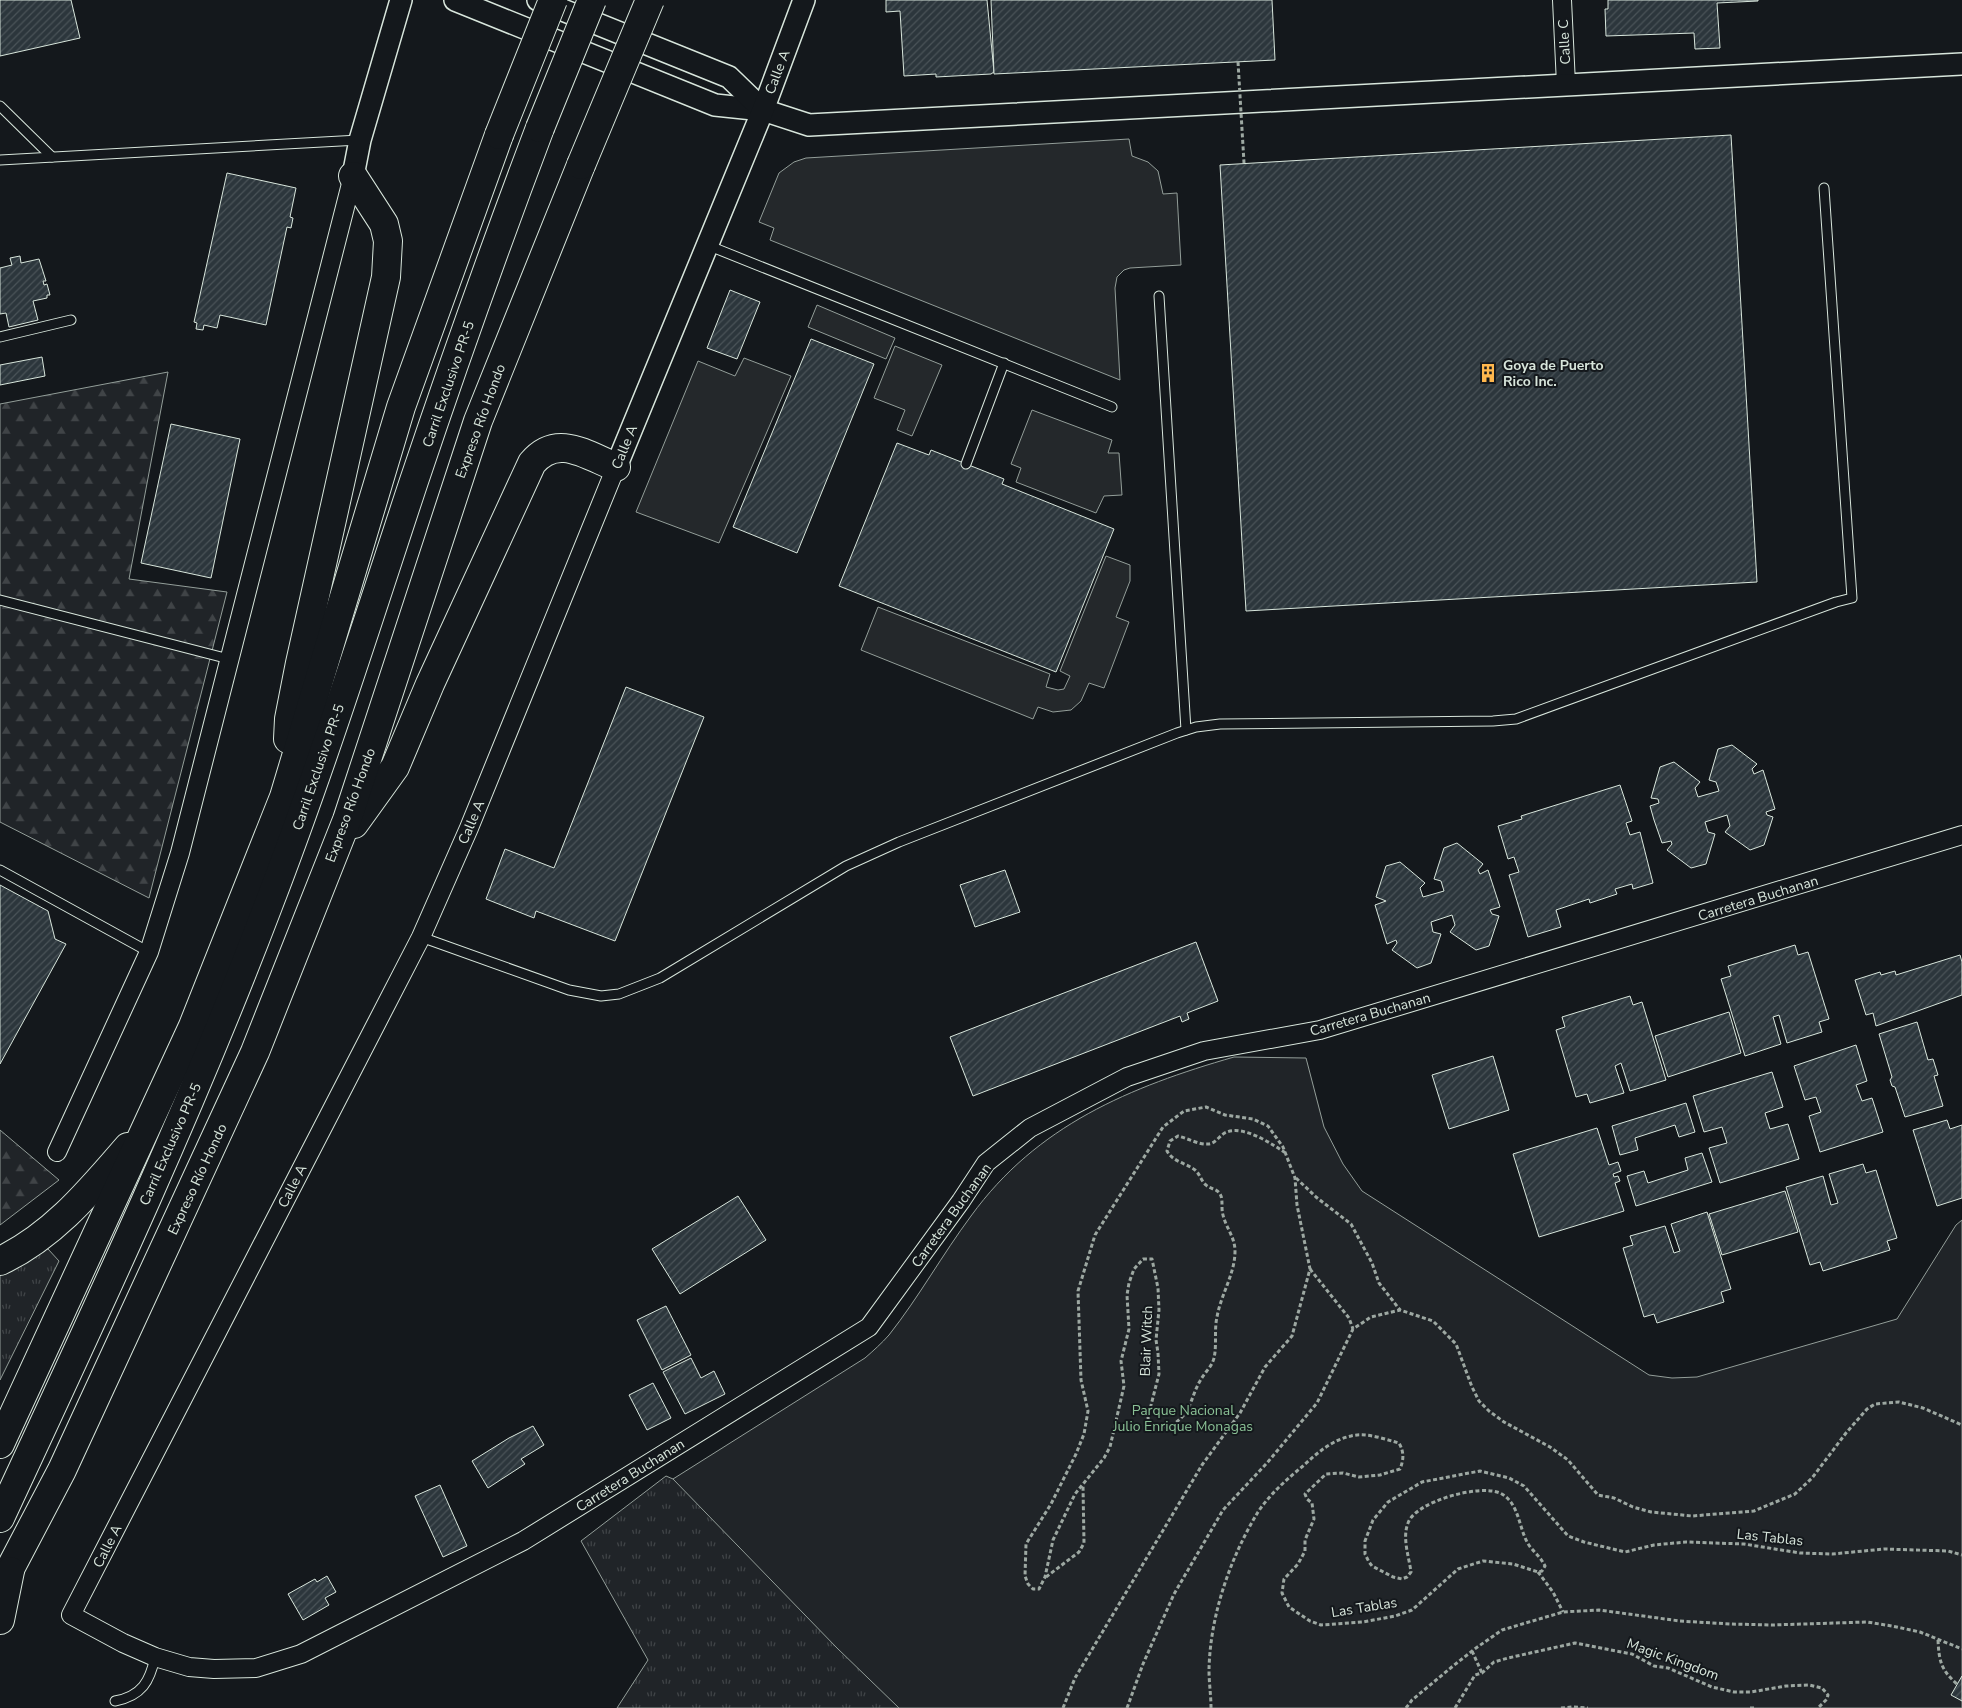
<svg xmlns="http://www.w3.org/2000/svg" width="1962" height="1708" viewBox="0 0 1962 1708" font-family="'Nunito Sans',sans-serif">
<style>
.grass{fill:url(#grass-tufts);stroke:#939e99}
.forest{fill:url(#forest-firs);stroke:#939e99}
.park{fill:#202428;stroke:#939e99}
.parking{fill:#24282b;stroke:#939e99}
.building{fill:url(#building-hatch);stroke:#d8e6dc}
.lines{fill:none;stroke-linecap:round;stroke-linejoin:round}
.service-casing{stroke:#d8e6dc;stroke-width:11}
.minor-casing{stroke:#d8e6dc;stroke-width:20}
.tertiary-casing{stroke:#d8e6dc;stroke-width:24}
.motorway-casing{stroke:#d8e6dc;stroke-width:30}
.path{stroke:#9da8a2;stroke-width:3;stroke-dasharray:4 2.5;stroke-linecap:butt}
.service{stroke:#14181c;stroke-width:9}
.minor{stroke:#14181c;stroke-width:18}
.tertiary{stroke:#14181c;stroke-width:21}
.motorway{stroke:#14181c;stroke-width:28}
.motorway-bridge-casing{stroke:#d8e6dc;stroke-width:30;stroke-linecap:butt}
.path-bridge{stroke:#9da8a2;stroke-width:3;stroke-dasharray:4 2.5;stroke-linecap:butt}
.motorway-bridge{stroke:#14181c;stroke-width:28}
.labels{text-anchor:middle;stroke-width:4;stroke-linejoin:round;paint-order:stroke}
.street-label{font-size:14px;fill:#d8e6dc;stroke:#14181c}
.poi-label{font-size:14px;font-weight:bold;fill:#d8e6dc;stroke:#14181c;text-anchor:start}
.park-label{font-size:14px;fill:#8ac095;stroke:#14181c}
</style>
<defs>
<pattern id="grass-tufts" width="24" height="20" patternUnits="userSpaceOnUse" patternTransform="scale(1.25)"><rect width="24" height="20" fill="#202428"/><path d="M3 7l-1-3M5 7V3M7 7l1-3M15 17l-1-3M17 17v-4M19 17l1-3" fill="none" stroke="#404447"/></pattern>
<pattern id="forest-firs" width="22" height="20" patternUnits="userSpaceOnUse" patternTransform="scale(1.25)"><rect width="22" height="20" fill="#202428"/><path d="M5 1l3.5 6h-7zM16 11l3.5 6h-7z" fill="#404447"/></pattern>
<pattern id="building-hatch" width="6" height="6" patternUnits="userSpaceOnUse" patternTransform="scale(1.25)"><rect width="6" height="6" fill="#2c363c"/><path d="M-1 1l2-2M0 6l6-6M5 7l2-2" fill="none" stroke="#4a5358"/></pattern>
</defs>
<rect width="100%" height="100%" fill="#14181c"/>
<!-- grass -->
<g class="grass">
<path d="M39,1247l9,2 11,12 -59,119v-110z"/>
<path d="M666,1476l7,3 293,229h-349l31,-48 -67,-119z"/>
</g>
<!-- forest -->
<g class="forest">
<path d="M168,372l-39,207 98,13 -78,306 -149,-76v-418z"/>
<path d="M0,1130l59,50 -59,45z"/>
</g>
<!-- park -->
<path class="park" d="M1234,1057l72,1 18,69 19,37 19,27 287,184 23,3 25,-1 200,-58 59,-94 6,-5v488h-1063l-62,-60 -164,-169 192,-121c8,-7 17,-15 24,-23 30,-38 53,-80 82,-119 66,-91 159,-129 263,-159z"/>
<!-- parking -->
<g class="parking">
<path d="M1129,139l3,17 16,6 10,9 5,23 14,-1 4,72 -51,3 -6,2 -7,7 -2,11 5,92 -350,-140 4,-12 -15,-6 20,-49 15,-11 12,-4z"/>
<path d="M817,305l78,33 -9,21 -78,-32z"/>
<path d="M895,346l47,19 -30,71 -15,-6 8,-20 -31,-12z"/>
<path d="M744,358l47,18 -72,167 -83,-31 62,-151 37,15z"/>
<path d="M1032,410l80,30 -4,13h11l3,42 -18,1 -8,17 -80,-31 5,-14 -10,-4z"/>
<path d="M1106,556l24,9v16l-14,36 13,5 -25,66 -15,-5 -8,18 -10,9 -18,2 -15,-5 -5,12 -172,-69 17,-43 172,67 -4,13 12,3 6,-1 6,-13 -10,-5z"/>
</g>
<!-- building -->
<g class="building">
<path d="M0,0h71l9,38 -80,18z"/>
<path d="M886,0h101l7,72 -3,2 -55,3v-3l-32,2 -4,-65 -14,1z"/>
<path d="M991,0h281l3,60 -281,14z"/>
<path d="M1608,0h150v1l-41,2 3,45 -25,1 -1,-16 -88,3 -1,-27h3z"/>
<path d="M1731,135l26,447 -511,29 -26,-446z"/>
<path d="M227,173l69,15 -6,29 3,1 -2,10 -4,-1 -21,98 -46,-10 -3,13 -13,-3 -1,5 -7,-1 1,-6 -3,-1z"/>
<path d="M20,256l1,7 18,-4 7,22h-3l1,4 3,-1 3,11h-3v3l-14,3 5,19 -29,7 -3,-14 -6,1v-46l12,-3 -2,-7z"/>
<path d="M730,290l30,12 -23,57 -30,-11z"/>
<path d="M811,339l63,25 -77,189 -64,-26z"/>
<path d="M42,357l3,19 -45,9v-20z"/>
<path d="M171,424l69,15 -29,139 -70,-15z"/>
<path d="M897,443l32,12 2,-5 73,29 -2,5 112,45 -58,143 -217,-86z"/>
<path d="M626,687l78,30 -89,224 -79,-30 -2,7 -48,-19 19,-50 49,19z"/>
<path d="M1732,745l25,19 -5,5 2,5 9,-4 12,39 -9,3 1,3 6,2 -9,28 -14,5 -25,-18 5,-6 -3,-11 -22,7 3,10 7,2 -9,30 -15,4 -24,-18 5,-6 -1,-3 -9,2 -8,-23 -4,-14 9,-3 -1,-4 -7,-1 9,-31 14,-5 26,20 -5,6 3,9 21,-6 -3,-9 -7,-2 9,-31z"/>
<path d="M1620,785l12,36 -6,2 4,12 10,-3 13,51 -20,6 -1,-5 -17,5 2,5 -27,9 -1,-4 -33,11 5,17 -33,10 -19,-62 10,-3 -5,-15 -6,2 -10,-33 24,-7 -1,-3z"/>
<path d="M1457,843l26,21 -5,6 2,4 8,-4 12,37 -10,3 2,4 7,2 -10,30 -13,4 -26,-18 5,-7 -3,-10 -21,7 2,10 8,2 -10,29 -14,5 -25,-18 5,-7 -1,-3 -9,4 -12,-39 11,-4 -10,-4 10,-31 14,-4 25,21 -5,5 3,9 21,-6 -3,-10 -7,-2 10,-31z"/>
<path d="M1005,870l15,42 -45,15 -15,-42z"/>
<path d="M0,885l48,26 7,28 11,5 -66,120z"/>
<path d="M1196,942l22,59 -31,12 2,6 -7,3 -2,-6 -207,80 -23,-59z"/>
<path d="M1795,945l3,10 10,-3 21,67 -10,3 3,10 -35,11 -8,-28 -6,2 8,27 -36,12 -24,-77 10,-3 -3,-10z"/>
<path d="M1960,955l2,7v33l-86,31 -3,-13 -7,2 -11,-35 25,-8 1,3 14,-4 1,4z"/>
<path d="M1630,996l3,9 9,-3 24,78 -36,11 -9,-28 -6,3 9,27 -34,10 -3,-9 -11,3 -20,-67 9,-3 -3,-10z"/>
<path d="M1729,1012l12,41 -73,24 -13,-41z"/>
<path d="M1917,1022l11,38 5,-1 5,16 -4,1 9,30 -38,11 -10,-30 -3,-1 -2,-6 2,-3 -13,-43z"/>
<path d="M1856,1045l11,36 -11,4 6,16 10,-3 11,34 -63,20 -11,-36 12,-4 -5,-15 -11,3 -11,-34z"/>
<path d="M1493,1056l16,54 -60,19 -17,-54z"/>
<path d="M1772,1072l11,35 -18,6 5,16 18,-5 11,35 -79,24 -11,-35 18,-5 -5,-16 -18,5 -11,-36z"/>
<path d="M1686,1103l9,29 -16,5 -4,-12 -40,13 3,12 -18,5 -8,-29z"/>
<path d="M1947,1120l3,9 12,-4v73l-25,8 -24,-76z"/>
<path d="M1597,1128l12,37 9,-3 3,9 -8,3 1,3 4,-1 2,5 -5,2 9,28 -85,26 -26,-83z"/>
<path d="M1702,1153l10,29 -76,24 -9,-30 17,-5 4,12 40,-13 -3,-12z"/>
<path d="M1863,1164l3,9 10,-3 21,68 -10,3 3,9 -67,21 -3,-9 -10,3 -24,-78 37,-11 8,29 7,-2 -9,-29z"/>
<path d="M1785,1191l13,41 -76,23 -13,-41z"/>
<path d="M738,1196l28,44 -86,54 -28,-45z"/>
<path d="M1707,1212l24,77 -10,3 3,10 -67,21 -3,-9 -10,3 -21,-69 10,-3 -3,-9 35,-10 9,27 6,-2 -9,-27z"/>
<path d="M666,1306l25,49 -29,15 -25,-50z"/>
<path d="M691,1358l10,20 13,-7 11,23 -40,20 -22,-42z"/>
<path d="M653,1383l18,35 -24,12 -18,-35z"/>
<path d="M533,1426l11,19 -23,14 4,5 -37,24 -16,-27 37,-23z"/>
<path d="M440,1485l27,61 -24,11 -28,-61z"/>
<path d="M327,1576l9,16 -11,6 4,7 -26,15 -15,-26 27,-15 2,3z"/>
<path d="M1962,1676v25l-11,-6z"/>
</g>
<g class="lines">
<!-- service casing -->
<g class="service-casing">
<g id="service">
<path d="M0,106l52,51"/>
<path d="M0,160l359,-20"/>
<path d="M707,245l405,162"/>
<path d="M1159,296l27,434"/>
<path d="M0,337l71,-17"/>
<path d="M966,464l38,-101"/>
<path d="M0,600l229,59"/>
<path d="M0,870l149,82"/>
<path d="M421,937l148,53 32,6 18,-2 41,-16 186,-112 53,-24 278,-109 19,-6 24,-3 273,-3 23,-2 320,-117 16,-4 -28,-410"/>
<path d="M115,1701c27,-5 35,-20 40,-44"/>
</g>
</g>
<!-- minor casing -->
<g class="minor-casing">
<g id="minor">
<path d="M1562,0l4,84"/>
<path d="M616,467l-147,361 -48,109 -350,678 52,28 32,14 34,10 25,2 42,-1 45,-14 222,-113 346,-214 92,-126 25,-38 44,-35 97,-51 77,-26 116,-21 642,-195"/>
<path d="M57,1152l92,-200 31,-99 173,-677"/>
</g>
</g>
<!-- tertiary casing -->
<g class="tertiary-casing">
<g id="tertiary">
<path d="M455,0l260,105 48,5 46,15 1153,-61"/>
<path d="M538,0l191,77 34,33"/>
<path d="M353,176l7,-36 41,-140"/>
<path d="M616,467l147,-357 41,-110"/>
</g>
</g>
<!-- motorway casing -->
<g class="motorway-casing">
<g id="motorway">
<path d="M288,739l1,-20 11,-56 86,-386 2,-36 -4,-17 -31,-48"/>
<path d="M354,824l41,-57 35,-83 102,-221c25,-30 54,-8 84,4"/>
<path d="M0,1261c53,-25 90,-70 128,-114"/>
<path d="M0,1444l193,-418 91,-229 117,-390 98,-272"/>
<path d="M0,1518c94,-202 189,-404 268,-612 54,-140 99,-283 146,-425 40,-119 82,-237 126,-353"/>
<path d="M0,1588l62,-118 193,-418 92,-232 131,-399 103,-256"/>
<path d="M0,1620l10,-49"/>
</g>
</g>
<!-- path -->
<g class="path">
<path d="M1296,1178l20,19 35,27 21,39 7,20 21,27"/>
<path d="M1310,1269l39,49 4,11"/>
<path d="M1538,1572l15,20 10,20"/>
<path d="M1046,1577l33,-25 5,-9 -1,-57"/>
<path d="M1938,1640c1,21 3,30 19,44"/>
<path d="M1472,1651l10,22"/>
<path d="M1063,1708l12,-30 127,-213 38,-52 25,-46 27,-31 18,-67 -13,-64 -2,-27 -12,-31 -15,-21 -15,-7 -28,-4 -19,-8 -22,4 -21,16 -68,108 -17,56 3,89 7,31 -4,23 -8,20 -25,50 -25,40 -1,32 3,8 5,5h6l6,-12 8,-37 22,-46 29,-36 6,-11 14,-61 -3,-25 8,-32 -2,-34 2,-12 5,-14 9,-10h9l6,29 1,22 -3,30 2,13 1,21 -11,43c1,18 12,14 24,8 20,-12 18,-27 28,-44 4,-8 12,-14 14,-23 3,-13 0,-28 3,-41 4,-23 18,-43 18,-66 0,-14 -9,-23 -12,-36 -2,-6 0,-13 -2,-19 -3,-8 -10,-6 -15,-11 -5,-4 -6,-11 -11,-15 -9,-7 -22,-8 -28,-19l3,-10 8,-5c9,2 21,9 30,8 8,0 12,-10 19,-12 17,-7 47,13 60,22"/>
<path d="M1127,1708l16,-44 31,-70 49,-84 44,-47 50,-60 36,-74 18,-12 29,-7 33,11 23,23 16,43 7,14 10,10 15,11 46,25 18,13 30,35 16,3 19,9 18,5 41,4 62,-5 41,-17 17,-16 34,-45 21,-24 8,-5 24,-2 24,6 39,17"/>
<path d="M1211,1708c0,-13 -2,-25 -2,-38 1,-54 21,-112 49,-158 12,-18 29,-33 45,-46 14,-13 29,-26 48,-30 15,-4 33,3 48,7 5,9 5,16 1,26l-20,6 -21,2 -16,-4 -17,1 -21,20 2,5 5,4 2,16 -9,21v11l-7,13 -14,15 -2,14 7,14 21,14 11,4 42,-3 32,-6 17,-6 46,-41 25,-8 30,3 25,8 4,-1 3,-5c-4,-8 -8,-11 -14,-18 -13,-16 -10,-45 -31,-55 -20,-9 -84,8 -92,30 -6,15 1,34 3,49l-4,5 -5,2 -9,-2 -21,-11 -3,-4 -4,-8v-13l8,-21 15,-18 34,-20 58,-11 29,7 15,8 44,50 16,6 41,10 29,-7 32,-3 58,2 56,9 32,1 52,-5 64,2 14,4"/>
<path d="M1406,1708l6,-8 41,-34 23,-18 26,-18 61,-18 36,-2 81,11 50,3 42,1 95,-3 25,4 28,6 42,17"/>
<path d="M1455,1708l20,-33 7,-2 12,-11 14,-4 67,-15 57,11 22,12 14,2 44,19 22,5h17l35,-6 23,-1 13,3 6,7 -1,4 -9,9"/>
<path d="M1561,1708l11,-1 16,1"/>
<path d="M1750,1708h5"/>
</g>
<!-- service -->
<use href="#service" class="service"/>
<!-- minor -->
<use href="#minor" class="minor"/>
<!-- tertiary -->
<use href="#tertiary" class="tertiary"/>
<!-- motorway -->
<use href="#motorway" class="motorway"/>
<!-- motorway-bridge casing -->
<g class="motorway-bridge-casing">
<g id="motorway-bridge">
<path d="M540,128l52,-128"/>
<path d="M499,135l54,-135"/>
<path d="M581,165l69,-165"/>
</g>
</g>
<!-- path-bridge -->
<path class="path-bridge" d="M1238,62l6,101"/>
<!-- motorway-bridge -->
<use href="#motorway-bridge" class="motorway-bridge"/>
</g>
<!-- icons -->
<defs>
<g id="building-bare" transform="scale(1.5)"><path d="M-4-6H4V6H1V3H-1V6H-4ZM-2.5-4.3h1.7v1.8h-1.7ZM.8-4.3h1.7v1.8H.8ZM-2.5-1h1.7V.8h-1.7ZM.8-1h1.7V.8H.8Z" fill="#ffb74d" stroke="#14181c" stroke-width="2.5" paint-order="stroke"/></g>
</defs>
<g fill-rule="evenodd">
<use href="#building-bare" x="1488" y="373"/>
</g>
<g class="labels">
<!-- street labels -->
<g class="street-label">
<text transform="translate(1564 42) rotate(-93)" y="5">Calle C</text>
<text transform="translate(777 72) rotate(-69)" y="5">Calle A</text>
<text transform="translate(448 384) rotate(-71)" y="5">Carril Exclusivo PR-5</text>
<text transform="translate(480 421) rotate(-70)" y="5">Expreso Río Hondo</text>
<text transform="translate(624 447) rotate(-68)" y="5">Calle A</text>
<text transform="translate(318 767) rotate(-71)" y="5">Carril Exclusivo PR-5</text>
<text transform="translate(350 805) rotate(-70)" y="5">Expreso Río Hondo</text>
<text transform="translate(471 822) rotate(-67)" y="5">Calle A</text>
<text transform="translate(1758 898) rotate(-17)" y="5">Carretera Buchanan</text>
<text transform="translate(1370 1014) rotate(-16)" y="5">Carretera Buchanan</text>
<text transform="translate(170 1144) rotate(-66)" y="5">Carril Exclusivo PR-5</text>
<text transform="translate(197 1179) rotate(-65)" y="5">Expreso Río Hondo</text>
<text transform="translate(292 1186) rotate(-63)" y="5">Calle A</text>
<text transform="translate(951 1215) rotate(-54)" y="5">Carretera Buchanan</text>
<text transform="translate(1146 1341) rotate(-88)" y="5">Blair Witch</text>
<text transform="translate(630 1475) rotate(-32)" y="5">Carretera Buchanan</text>
<text transform="translate(1770 1537) rotate(6)" y="5">Las Tablas</text>
<text transform="translate(107 1546) rotate(-63)" y="5">Calle A</text>
<text transform="translate(1364 1607) rotate(-9)" y="5">Las Tablas</text>
<text transform="translate(1673 1659) rotate(20)" y="5">Magic Kingdom</text>
</g>
<!-- poi labels -->
<g class="poi-label">
<text x="1503" y="370">Goya de Puerto<tspan x="1503" dy="16">Rico Inc.</tspan></text>
</g>
<!-- park labels -->
<g class="park-label">
<text x="1183" y="1415">Parque Nacional<tspan x="1183" dy="16">Julio Enrique Monagas</tspan></text>
</g>
</g>
</svg>
